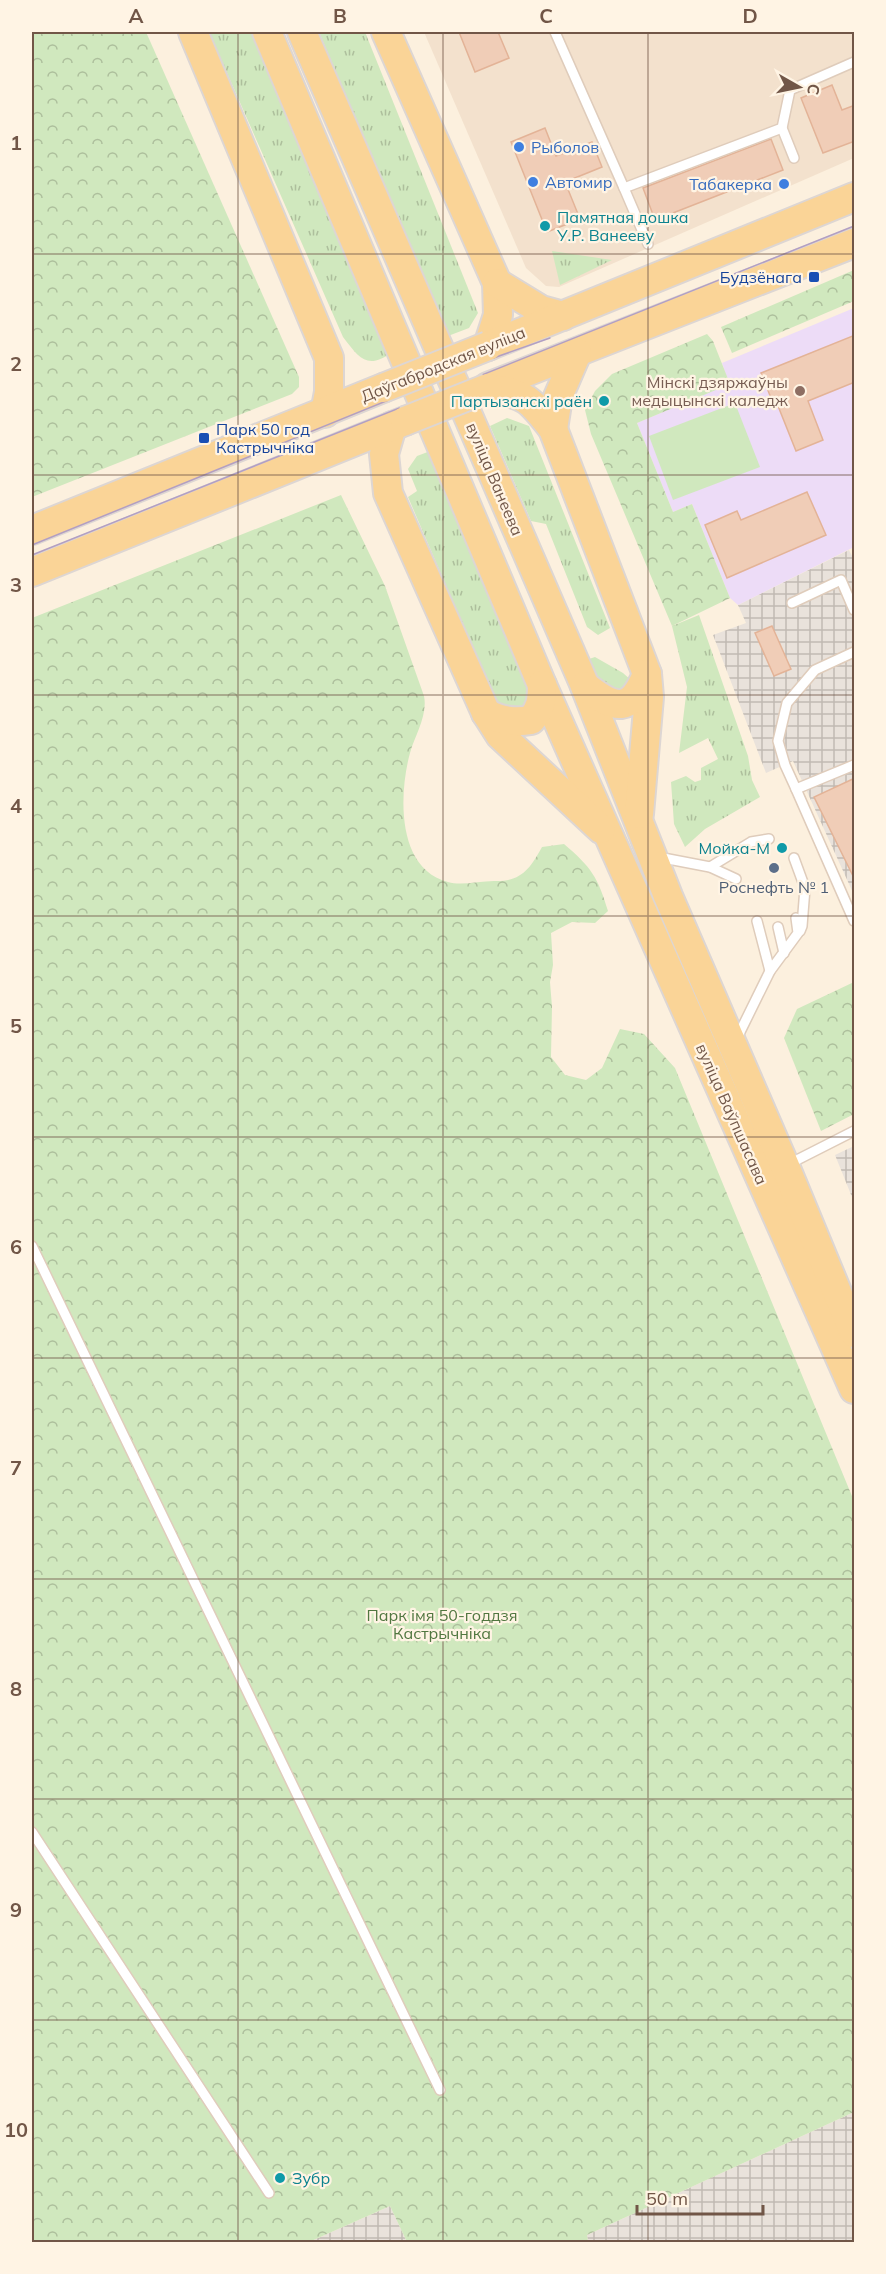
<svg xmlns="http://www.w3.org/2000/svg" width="886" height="2274" viewBox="0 0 886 2274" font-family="Mulish,sans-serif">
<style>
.residential{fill:#f3e1cd}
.industrial{fill:url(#industrial-grid)}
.education{fill:#eddcf7}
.grass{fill:url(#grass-tufts)}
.forest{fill:url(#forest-crowns)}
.pitch{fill:#d0e8be}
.building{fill:#f0cdb7;stroke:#e3b397;stroke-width:1.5}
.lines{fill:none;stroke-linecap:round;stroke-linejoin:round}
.lane-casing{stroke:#dfccbb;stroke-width:12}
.primary-casing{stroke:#ddd6d3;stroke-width:32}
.lane{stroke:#fff;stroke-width:9}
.primary{stroke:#fad497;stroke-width:28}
.tram{stroke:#b29fc3;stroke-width:1.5}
.primary-bridge-casing{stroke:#ddd6d3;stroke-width:32;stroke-linecap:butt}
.primary-bridge{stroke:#fad497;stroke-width:28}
.grid{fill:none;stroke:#715647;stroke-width:1.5;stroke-opacity:0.55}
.shop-dot{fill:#3f7fe0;stroke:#fff4e4;stroke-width:2}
.culture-dot{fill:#0f9aa8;stroke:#fff4e4;stroke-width:2}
.transit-dot{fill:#1a4fb4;stroke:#fff4e4;stroke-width:2}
.education-dot{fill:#8d6e63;stroke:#fff4e4;stroke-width:2}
.service-dot{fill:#5c6f8a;stroke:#fff4e4;stroke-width:2}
.labels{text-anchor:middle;stroke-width:4.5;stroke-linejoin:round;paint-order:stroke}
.shop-label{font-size:16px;fill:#366cbe;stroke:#fff4e4;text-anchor:start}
.culture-label{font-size:16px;fill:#0d838f;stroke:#fff4e4;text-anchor:start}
.transit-label{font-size:16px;fill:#164399;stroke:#fff4e4;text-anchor:end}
.street-label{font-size:16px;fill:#715647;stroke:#fff4e4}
.education-label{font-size:16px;fill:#785e54;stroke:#fff4e4;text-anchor:end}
.service-label{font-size:16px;fill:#4e5e75;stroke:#fff4e4}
.park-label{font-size:16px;fill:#517740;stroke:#fff4e4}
.neatline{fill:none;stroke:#715647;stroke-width:2}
.grid-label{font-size:20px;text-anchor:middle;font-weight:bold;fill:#715647}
</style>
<defs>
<pattern id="industrial-grid" width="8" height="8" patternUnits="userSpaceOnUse" patternTransform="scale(1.5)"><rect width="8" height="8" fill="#e9e2db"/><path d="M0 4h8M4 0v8" fill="none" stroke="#c1bab3"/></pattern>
<pattern id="grass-tufts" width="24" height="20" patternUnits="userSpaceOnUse" patternTransform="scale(1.5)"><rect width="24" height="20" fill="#d0e8be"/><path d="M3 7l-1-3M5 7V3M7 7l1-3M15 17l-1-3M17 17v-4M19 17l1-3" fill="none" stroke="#adbf9c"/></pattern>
<pattern id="forest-crowns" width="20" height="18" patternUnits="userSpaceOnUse" patternTransform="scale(1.5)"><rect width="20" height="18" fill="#d0e8be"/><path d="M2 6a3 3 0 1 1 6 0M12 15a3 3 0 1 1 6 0" fill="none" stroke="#adbf9c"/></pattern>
</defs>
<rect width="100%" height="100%" fill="#fcf0de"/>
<!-- residential -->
<path class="residential" d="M424,32h430v126l-295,129 -13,-1 -20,-18z"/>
<!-- industrial -->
<g class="industrial">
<path d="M849,550l5,10v335l-61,-134 -27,12 -53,-138 33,-12 -8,-18z"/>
<path d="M854,1146v56l-19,-47z"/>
<path d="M854,2112v130h-266l-1,-7z"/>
<path d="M390,2206l17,36h-98z"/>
</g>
<!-- education -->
<path class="education" d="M854,308v239l-116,58 -8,-7 -38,-94 -19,8 -36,-89 92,-39 -7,-21z"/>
<!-- grass -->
<g class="grass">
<path d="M209,32h44l140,320c-26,18 -33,7 -50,-15z"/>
<path d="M319,32h46l113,281 -9,15 -21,8z"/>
<path d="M552,251l60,9 -52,25z"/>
<path d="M507,418l22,8 81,202 -12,7 -11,-8 -41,-103 -15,-3 -41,-95z"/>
<path d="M433,450l102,242 -5,16 -31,1 -91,-212 9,-6 -9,-22 9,-13z"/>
<path d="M699,615l49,141 4,24 8,17 -55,32 -20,18 -11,-23 -3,-42 15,-6 9,6 6,-2v-12l17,-9 -10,-21 -29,15 8,-66 -15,-61z"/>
<path d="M595,657l28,16 9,8 -9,12 -15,4 -22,-37z"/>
</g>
<!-- forest -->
<g class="forest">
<path d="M32,32h114l153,345v10l-7,7 -260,103z"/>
<path d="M854,270v31l-122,52 -11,-26z"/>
<path d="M707,334l6,7 17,43 -93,39 36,89 19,-8 38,94 -58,28 -81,-192 -6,-24 10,-19 17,-17z"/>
<path d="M341,495l44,91 39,110c4,19 -9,39 -14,57 -11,40 -14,116 38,129 13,4 31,-1 46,-1 27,1 36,-12 48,-34l22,-3c27,23 34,33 44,67l-13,12 -23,-1 -21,11 2,32 -3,17 2,25 -1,50 14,18 21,5 16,-12 18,-39 24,5 31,34 179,433v611l-267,123 1,7h-181l-17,-36 -81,36h-277v-1624z"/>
<path d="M854,982v132l-33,17 -37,-93 13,-29z"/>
</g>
<!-- pitch -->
<path class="pitch" d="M735,403l25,64 -87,33 -24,-64z"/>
<!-- building -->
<g class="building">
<path d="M459,32h39l11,26 -34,14z"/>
<path d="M832,85l10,25 13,-5v36l-32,12 -22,-55z"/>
<path d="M545,128l11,28 36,-14 10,25 -37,15 15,37 -33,13 -36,-90z"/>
<path d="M771,139l12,31 -128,50 -12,-32z"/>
<path d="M855,335v47l-47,19 15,39 -27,11 -18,-45 -3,2 -14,-35z"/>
<path d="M807,492l19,43 -99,43 -22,-53 32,-14 4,9z"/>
<path d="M772,626l19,43 -17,7 -19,-43z"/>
<path d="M855,778v102l-41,-83z"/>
</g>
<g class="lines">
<!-- lane casing -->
<g class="lane-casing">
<g id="lane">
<path d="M555,32l69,156 158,-60 8,-38 64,-28"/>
<path d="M782,128l12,30"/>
<path d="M624,188l24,56"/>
<path d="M792,603l49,-23 13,30"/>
<path d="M854,765l-58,24 58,132"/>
<path d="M796,789l-11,-24 -7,-24 9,-38 28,-33 39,-18"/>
<path d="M658,857l52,10 26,12"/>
<path d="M794,858l11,30 -3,38 -2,5"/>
<path d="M710,867l41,-25 18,-3"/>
<path d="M757,921l13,50"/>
<path d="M778,927l6,26"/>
<path d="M737,1038l33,-67 28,-38 -2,-15"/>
<path d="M787,1165l67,-34"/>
<path d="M32,1246l408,844"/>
<path d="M32,1832l237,361"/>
</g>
</g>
<!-- primary casing -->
<g class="primary-casing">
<g id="primary">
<path d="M193,32l136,326v34l-4,21"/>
<path d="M267,32l275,653 312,704"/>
<path d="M302,32l283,654 83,210 117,270 69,167"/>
<path d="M386,32l111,251 1,32 -10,31"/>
<path d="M497,283l44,27 22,6"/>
<path d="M488,346l366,-149"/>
<path d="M488,387l366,-144"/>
<path d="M488,388c38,6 42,11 65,41l94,245 2,23 -10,117"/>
<path d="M392,426l-8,28 4,39 98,220 14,22 101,94"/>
<path d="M553,429l5,-32 19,-44"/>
<path d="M32,530l351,-142"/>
<path d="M32,572l373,-151"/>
<path d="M585,686c30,24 46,28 62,-12"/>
<path d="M486,713c15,8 28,10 45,7 10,-11 11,-20 11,-35"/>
</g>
</g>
<!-- lane -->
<use href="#lane" class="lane"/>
<!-- primary -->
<use href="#primary" class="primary"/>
<!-- tram -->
<g class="tram">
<path d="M32,545l450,-183 68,-24"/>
<path d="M32,555l822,-329"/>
</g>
<!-- primary-bridge casing -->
<g class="primary-bridge-casing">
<g id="primary-bridge">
<path d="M383,388l105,-42"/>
<path d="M405,421l83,-33"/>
</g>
</g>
<!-- primary-bridge -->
<use href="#primary-bridge" class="primary-bridge"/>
</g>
<!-- grid -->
<path class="grid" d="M238,32v2210M443,32v2210M648,32v2210M32,254h822M32,475h822M32,695h822M32,916h822M32,1137h822M32,1358h822M32,1579h822M32,1799h822M32,2020h822"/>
<!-- markers -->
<g class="shop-dot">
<circle cx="519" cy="147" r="6"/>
<circle cx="533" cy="182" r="6"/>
<circle cx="784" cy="184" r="6"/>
</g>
<g class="culture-dot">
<circle cx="545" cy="226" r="6"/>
<circle cx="604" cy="401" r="6"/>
<circle cx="782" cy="848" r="6"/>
<circle cx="280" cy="2178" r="6"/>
</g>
<g class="transit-dot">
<rect x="808" y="271" width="12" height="12" rx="3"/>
<rect x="198" y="432" width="12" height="12" rx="3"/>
</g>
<circle class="education-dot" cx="800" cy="391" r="6"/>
<circle class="service-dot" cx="774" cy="868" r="6"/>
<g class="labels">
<!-- shop labels -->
<g class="shop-label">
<text x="531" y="153">Рыболов</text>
<text x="545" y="188">Автомир</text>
<text x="772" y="190" text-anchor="end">Табакерка</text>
</g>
<!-- culture labels -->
<g class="culture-label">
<text x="557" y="223">Памятная дошка<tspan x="557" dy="18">У.Р. Ванееву</tspan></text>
<text x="592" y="407" text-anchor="end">Партызанскі раён</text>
<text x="770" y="854" text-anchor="end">Мойка-М</text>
<text x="292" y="2184">Зубр</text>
</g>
<!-- transit labels -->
<g class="transit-label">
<text x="802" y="283">Будзёнага</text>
<text x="216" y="435" text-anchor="start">Парк 50 год<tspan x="216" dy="18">Кастрычніка</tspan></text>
</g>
<!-- street labels -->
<g class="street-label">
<text transform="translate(443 364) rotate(-22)" y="6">Даўгабродская вуліца</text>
<text transform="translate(495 479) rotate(67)" y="6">вуліца Ванеева</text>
<text transform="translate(732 1114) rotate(66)" y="6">вуліца Ваўпшасава</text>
</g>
<!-- education labels -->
<g class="education-label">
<text x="788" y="388">Мінскі дзяржаўны<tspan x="788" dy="18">медыцынскі каледж</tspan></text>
</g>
<!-- service labels -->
<g class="service-label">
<text x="774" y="893">Роснефть № 1</text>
</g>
<!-- park labels -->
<g class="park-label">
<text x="442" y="1621">Парк імя 50-годдзя<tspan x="442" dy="18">Кастрычніка</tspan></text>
</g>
</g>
<!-- border -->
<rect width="886" height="2274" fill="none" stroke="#fff4e4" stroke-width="66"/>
<!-- north arrow -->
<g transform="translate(799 87) rotate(99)" stroke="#fff4e4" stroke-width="4.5" paint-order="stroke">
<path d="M0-4.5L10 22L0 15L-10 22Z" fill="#715647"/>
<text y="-9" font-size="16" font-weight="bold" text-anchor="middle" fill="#715647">С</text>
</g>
<!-- scale -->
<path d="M637 2205v9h126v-9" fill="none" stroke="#715647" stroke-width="3"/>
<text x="646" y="2205" font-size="18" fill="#715647" stroke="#fff4e4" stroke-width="4.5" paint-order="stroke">50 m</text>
<rect x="33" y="33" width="820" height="2208" class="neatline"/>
<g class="grid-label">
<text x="136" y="23">A</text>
<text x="340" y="23">B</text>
<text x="546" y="23">C</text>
<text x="750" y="23">D</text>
<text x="16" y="150">1</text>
<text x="16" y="371">2</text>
<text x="16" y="592">3</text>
<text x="16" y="813">4</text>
<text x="16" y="1033">5</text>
<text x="16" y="1254">6</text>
<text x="16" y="1475">7</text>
<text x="16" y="1696">8</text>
<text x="16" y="1917">9</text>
<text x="16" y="2137">10</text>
</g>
</svg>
